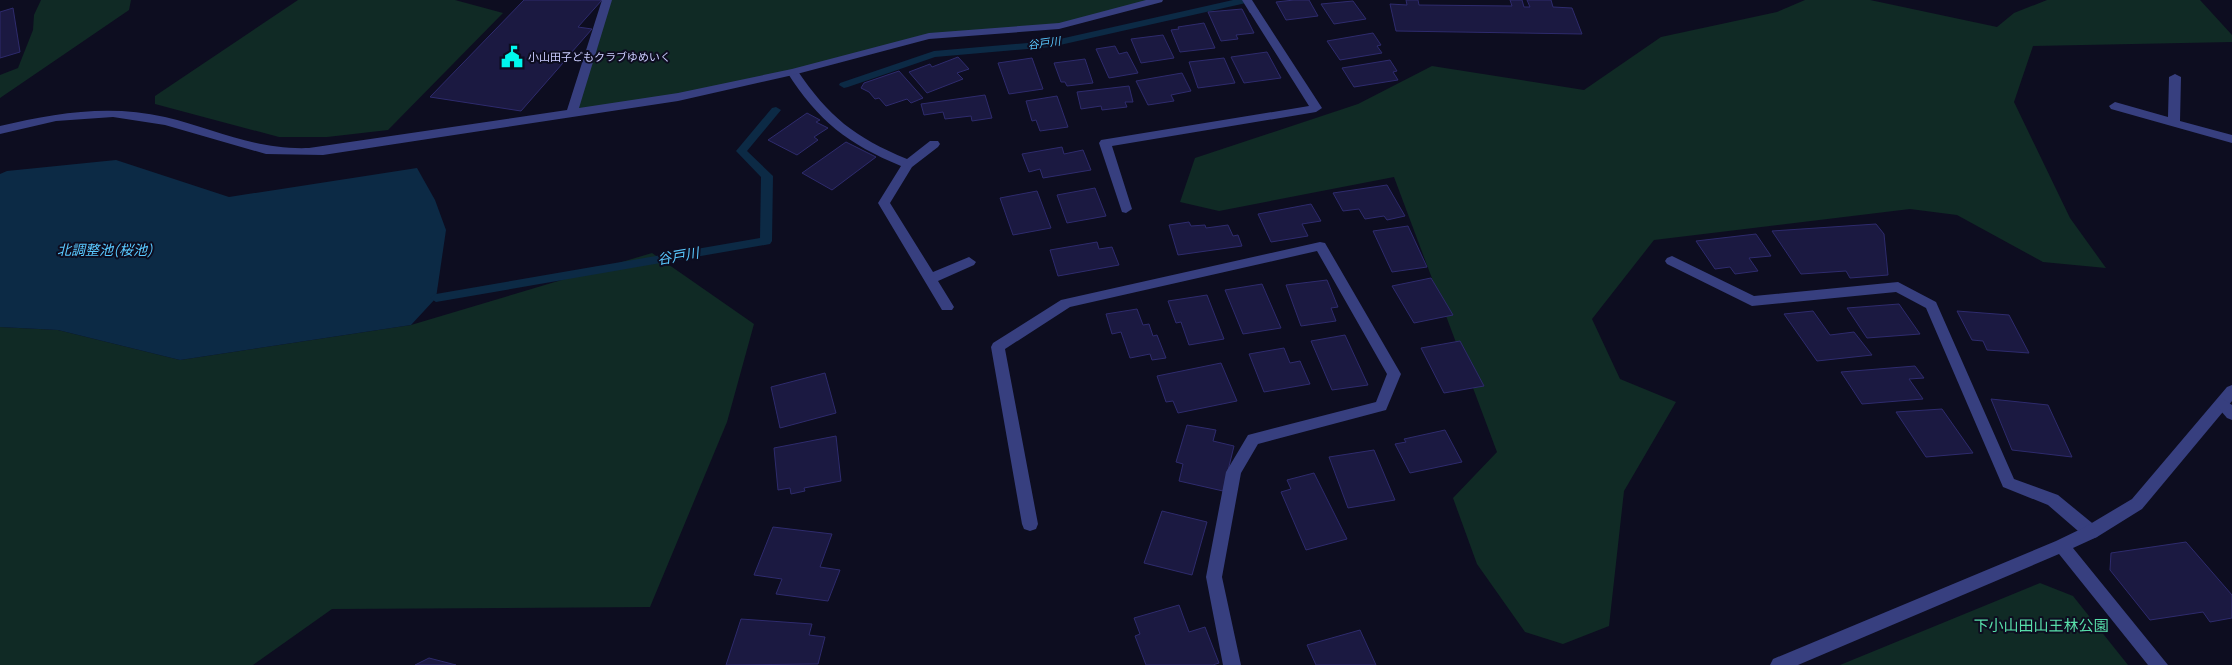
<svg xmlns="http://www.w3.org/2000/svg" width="2232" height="665" viewBox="0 0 2232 665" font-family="Manrope,'Noto Sans JP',sans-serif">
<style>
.green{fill:#102a25}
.water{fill:#0c2a45}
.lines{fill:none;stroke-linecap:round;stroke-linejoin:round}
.stream{fill:#0c2a45;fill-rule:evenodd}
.building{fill:#1b1941;stroke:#2e2b6d}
.service{fill:#373f7f;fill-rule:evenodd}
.minor{fill:#373f7f;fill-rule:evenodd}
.tertiary{fill:#373f7f;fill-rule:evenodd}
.labels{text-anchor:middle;stroke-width:4;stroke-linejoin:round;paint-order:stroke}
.far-water-label{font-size:11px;font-style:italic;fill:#5ac9ff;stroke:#0d0d20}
.far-poi-label{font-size:11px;fill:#cccdff;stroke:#0d0d20;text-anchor:start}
.water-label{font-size:14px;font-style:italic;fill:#5ac9ff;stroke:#0d0d20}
.near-park-label{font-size:15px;fill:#58dfaa;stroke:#0d0d20}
</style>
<rect width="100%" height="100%" fill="#0d0d20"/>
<!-- green -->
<g class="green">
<path d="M41,0h90l-2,10 -129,88v-23l18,-7 15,-38 1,-15z"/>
<path d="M298,0h157l48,13 -115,117 -61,7h-48l-124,-33v-8z"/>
<path d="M607,0h551l-99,26 -130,10 -136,36 -221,42z"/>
<path d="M1805,0h65l127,27 17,-14 33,-13h153l32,35v7l-199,4 -19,56 56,116 36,50 -63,-6 -86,-47 -47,-6 -256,31 -62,79 28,60 56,23 -52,89 -15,135 -46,18 -38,-12 -48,-68 -24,-66 44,-46 -103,-275 -175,34 -39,-9 15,-44 163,-54 74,-38 152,24 77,-53 116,-25z"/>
<path d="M652,253l102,71 -27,98 -77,185 -318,2 -79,56h-253v-338l58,3 122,30 231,-35z"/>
<path d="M2040,583l33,13 55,69h-288z"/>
</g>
<!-- water -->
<path class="water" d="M116,160l113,37 188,-29 18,32 11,30 -10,68 -25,27 -231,35 -122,-30 -58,-3v-153l7,-3z"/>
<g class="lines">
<!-- stream -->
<g class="stream">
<path d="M1233,0h18l-5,3 -195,44 -116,10 -87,30 -4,1 -5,-3 1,-2 94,-32 117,-10z"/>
<path d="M776,107l5,3 -34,41 26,25 -1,65 -2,3 -334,58 -6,-4 6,-4 324,-56 1,-61 -25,-26 36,-43z"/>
</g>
</g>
<!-- building -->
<g class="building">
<path d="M524,0h78l-24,27 14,2 -21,24 -12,-2 -9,10 13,2 -42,48 -91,-14z"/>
<path d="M1294,0h15l9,16 -32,4 -10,-18z"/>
<path d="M1406,0h12l1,5 93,1 -2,-6h12l2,7h6l-3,-7h24l2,7 19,1 10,26 -186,-3 -6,-27 17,1z"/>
<path d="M1353,1l13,18 -32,5 -13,-20z"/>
<path d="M13,8l7,44 -20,6v-46z"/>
<path d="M1242,9l12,24 -18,2 2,4 -17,2 -13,-29z"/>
<path d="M1204,23l11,25 -35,4 -9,-22 8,-1 -1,-2z"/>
<path d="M1373,33l8,12 -4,1 5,7 -42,7 -13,-19z"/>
<path d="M1163,35l11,23 -33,5 -10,-24z"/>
<path d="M1115,46l4,8 8,-2 11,21 -29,5 -13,-29z"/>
<path d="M1267,52l14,26 -37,5 -13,-26z"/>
<path d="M958,57l11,12 -12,4 6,6 -36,14 -18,-21 21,-8 2,3z"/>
<path d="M1032,58l11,31 -34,5 -11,-31z"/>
<path d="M1224,58l11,25 -37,5 -9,-26z"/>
<path d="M1085,59l8,24 -26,3 -2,-4h-4l-7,-19z"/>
<path d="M1390,60l7,11 -4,1 5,8 -44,7 -12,-19z"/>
<path d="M899,71l24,27 -12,5 -4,-4 -21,7 -7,-8 -4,1 -6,-7 -8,-4 3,-5z"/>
<path d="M1182,73l9,18 -20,4 3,6 -26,4 -12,-24z"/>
<path d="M1129,86l4,16h-8l2,5 -25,3 -1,-4 -20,3 -4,-17z"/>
<path d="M985,95l7,23 -20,3 -1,-5 -26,3 -2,-7 -19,3 -3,-11z"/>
<path d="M1057,96l11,31 -28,4 -4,-11 -4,1 -6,-20z"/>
<path d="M807,113l13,7 -4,2 12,6 -14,9 4,3 -21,15 -29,-15z"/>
<path d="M846,142l30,15 -44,33 -30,-17z"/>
<path d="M1062,147l2,7 19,-4 8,20 -48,8 -3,-9 -11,3 -7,-18z"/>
<path d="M1387,185l18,31 -18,4 -3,-4 -19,3 -6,-10 -16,2 -10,-18z"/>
<path d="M1095,188l11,28 -39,7 -10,-28z"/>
<path d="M1037,191l14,37 -38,7 -13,-37z"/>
<path d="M1311,204l10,17 -19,3 6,12 -37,6 -13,-28z"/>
<path d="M1189,222l2,4 14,-1 1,3 22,-3 5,11 5,-1 4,11 -64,9 -9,-30z"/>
<path d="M1876,224l8,10 4,41 -38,3 -4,-7 -45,3 -29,-43z"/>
<path d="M1408,226l19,41 -35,5 -19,-41z"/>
<path d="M1756,234l15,22 -22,2 9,13 -23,3 -5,-7 -15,2 -19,-28z"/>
<path d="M1097,242l2,7 13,-2 7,18 -61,11 -8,-26z"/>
<path d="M1431,278l22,37 -39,8 -22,-37z"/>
<path d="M1327,280l11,27 -7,1 5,13 -35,5 -15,-41z"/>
<path d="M1262,284l19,44 -38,6 -18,-44z"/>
<path d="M1207,295l17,44 -35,6 -8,-23 -5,1 -8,-22z"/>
<path d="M1899,304l21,30 -53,4 -20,-30z"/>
<path d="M1137,309l6,16 6,-1 4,12 4,-1 9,23 -14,2 -2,-6 -20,4 -9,-26 -9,2 -6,-20z"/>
<path d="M1813,311l17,24 24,-3 18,23 -55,6 -33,-47z"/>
<path d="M1957,311l52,4 20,38 -42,-3 -4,-9 -11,-1z"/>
<path d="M1345,335l23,50 -36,5 -21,-49z"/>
<path d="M1460,341l24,45 -40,7 -23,-45z"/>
<path d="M1284,348l6,15 10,-2 10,23 -46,8 -15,-38z"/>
<path d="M1221,363l16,38 -59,12 -5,-12 -7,1 -9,-26z"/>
<path d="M1915,366l9,12 -15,1 14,20 -61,5 -21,-32z"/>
<path d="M825,373l11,40 -56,15 -9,-41z"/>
<path d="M1991,399l57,6 24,52 -60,-7z"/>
<path d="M1942,409l31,44 -47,4 -30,-45z"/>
<path d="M1187,425l29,5 -3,11 21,5 -11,45 -44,-10 4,-17 -7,-2z"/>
<path d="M1445,430l17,32 -52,11 -15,-29 11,-2 -2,-3z"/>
<path d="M836,436l5,45 -37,7 1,3 -14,3 -1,-6 -12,2 -4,-42z"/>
<path d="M1374,450l21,50 -47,8 -19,-51z"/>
<path d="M1314,473l33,66 -41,11 -25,-58 10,-3 -4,-9z"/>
<path d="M1162,511l45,11 -15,53 -48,-12z"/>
<path d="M773,527l59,7 -12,33 20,3 -12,31 -52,-7 6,-15 -28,-4z"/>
<path d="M2186,542l46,53v23l-22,4 -7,-10 -53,8 -40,-50 1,-17z"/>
<path d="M1179,605l10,27 16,-5 14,36 -6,2h-67l-11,-29 5,-2 -6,-16z"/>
<path d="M741,619l71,5 -3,11 16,2 -7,27 -92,1z"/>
<path d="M1360,630l16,35h-60l-9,-20z"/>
<path d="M429,658l27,7h-41z"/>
</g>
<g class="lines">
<!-- service -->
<g class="service">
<path d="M1254,8l5,3 63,97 -6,4 -204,34 20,63 -6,4 -4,-1 -23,-69 2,-3 208,-34 -60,-95z"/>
<path d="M793,69l4,1c32,47 57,67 110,89l23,-18h8l2,3 -2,3 -26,20 -22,36 43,69 36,-15 7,5 -2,3 -36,16 16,26 -2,3h-10l-64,-107 23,-37c-53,-22 -83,-45 -114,-94z"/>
<path d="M1672,256l82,40 144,-14 38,20 78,177 44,16 39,32 2,5 -2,5 -6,2 -6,-2 -37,-32 -45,-18 -77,-179 -30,-16 -144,14 -85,-42 -2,-3 2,-3z"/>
</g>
<!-- minor -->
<g class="minor">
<path d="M602,0h10l-33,108 99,-15 114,-24 137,-36 130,-10 87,-23h17l-1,2 -103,27 -130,10 -136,36 -115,26 -355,54 -57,-1 -101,-29 -52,-8 -57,4 -56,13v-8c55,-13 109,-22 165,-9 51,12 89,33 144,31l258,-38z"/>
<path d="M1242,0h10l7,11 -1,2h-8z"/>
<path d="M2175,74l6,3 -1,44 52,14v8l-121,-34 -2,-3 6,-4 53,15 1,-40z"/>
<path d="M1320,242l5,1 76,131 -15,36 -128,34 -17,29 -19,104 19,88h-18l-17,-88 20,-105 22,-37 128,-33 11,-28 -70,-123 -247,56 -65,42 33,175 -2,5 -6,2 -6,-2 -2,-5 -31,-177 2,-4 68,-43z"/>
<path d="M2232,385v16l-90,108 -45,28 -24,11 95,117h-20l-89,-111 -261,111h-28l3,-6 283,-118 29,-14 47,-28 95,-112z"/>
</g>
<!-- tertiary -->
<path class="tertiary" d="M2222,398l10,7v15l-5,-2 -12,-14 2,-4z"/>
</g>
<!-- icons -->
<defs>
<g id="civic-bare" transform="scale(1.725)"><path d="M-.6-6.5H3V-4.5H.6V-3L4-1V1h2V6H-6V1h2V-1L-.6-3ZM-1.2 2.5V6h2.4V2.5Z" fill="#00f7ed" stroke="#0d0d20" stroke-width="2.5" paint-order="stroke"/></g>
</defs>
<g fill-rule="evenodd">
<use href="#civic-bare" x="512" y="57"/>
</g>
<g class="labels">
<!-- far-water labels -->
<g class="far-water-label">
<text transform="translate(1044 43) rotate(-8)" y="4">谷戸川</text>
</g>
<!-- far-poi labels -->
<g class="far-poi-label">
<text x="528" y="61">小山田子どもクラブゆめいく</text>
</g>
<!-- water labels -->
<g class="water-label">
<text x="105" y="255">北調整池(桜池)</text>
<text transform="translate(678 256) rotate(-10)" y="5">谷戸川</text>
</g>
<!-- near-park labels -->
<g class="near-park-label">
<text x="2041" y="631">下小山田山王林公園</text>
</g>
</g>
</svg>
